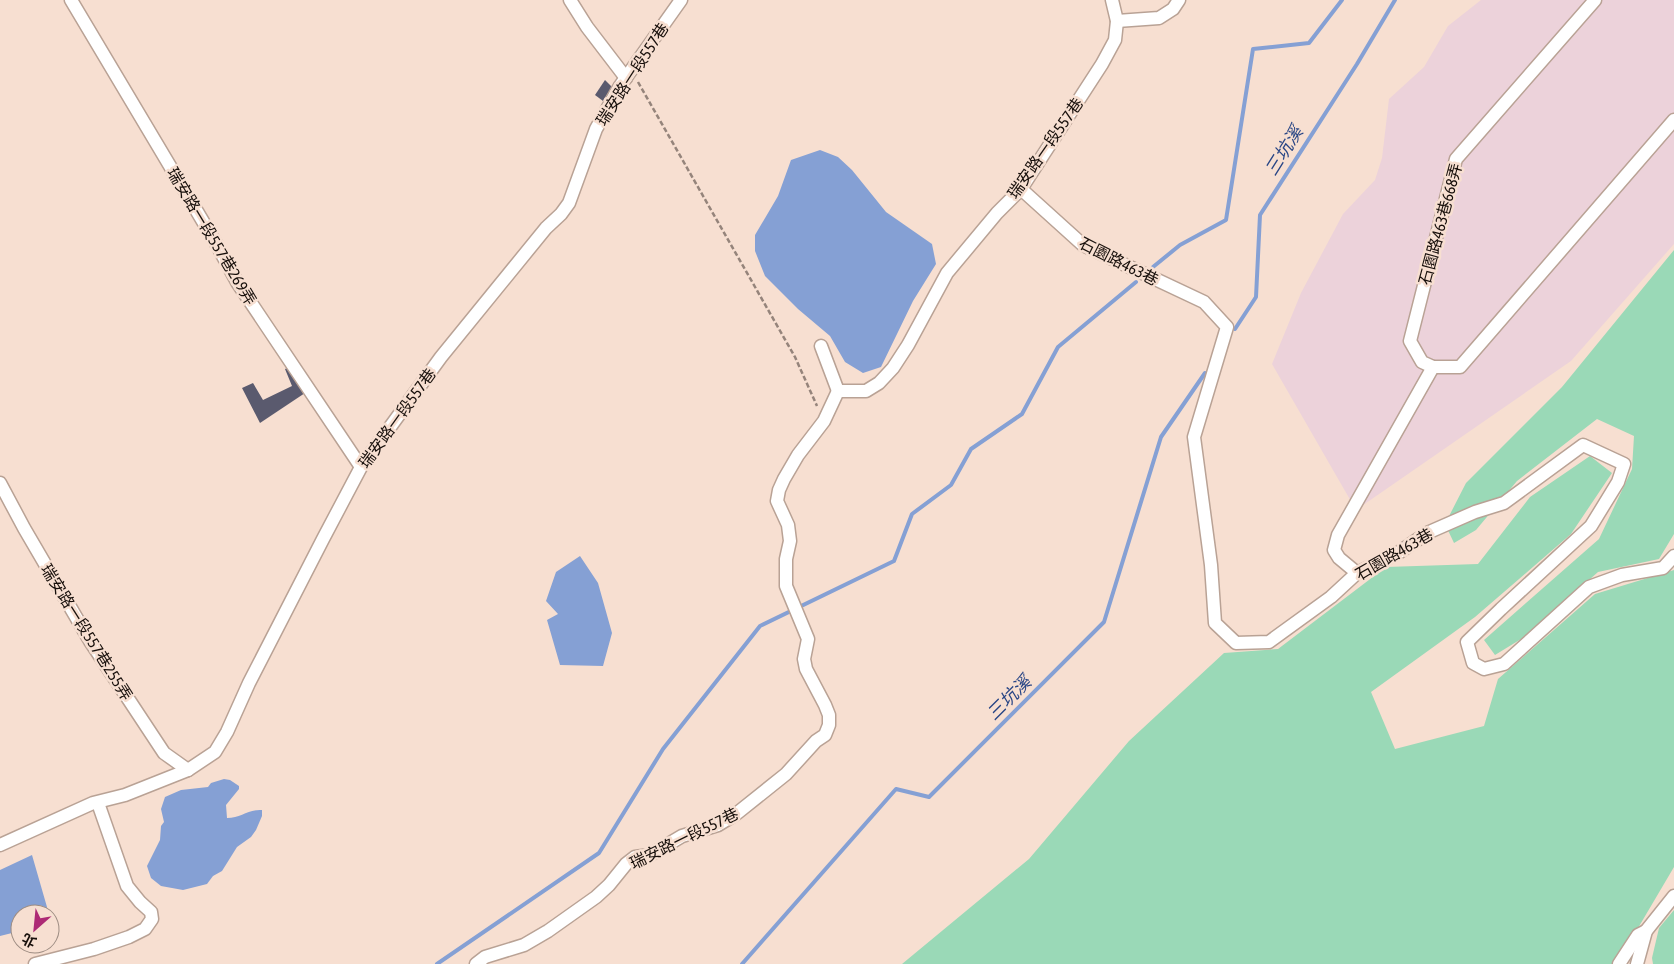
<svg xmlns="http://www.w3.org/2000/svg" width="1674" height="964" viewBox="0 0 1674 964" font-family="'Asap Condensed','Noto Sans TC',sans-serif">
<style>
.industrial{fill:#ecd2da}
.green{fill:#9ad9b7}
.water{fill:#85a0d4}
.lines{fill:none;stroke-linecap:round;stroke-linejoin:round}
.stream{stroke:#85a0d4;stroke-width:4}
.building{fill:#5a5a6e}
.minor-casing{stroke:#b9a295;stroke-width:15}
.path{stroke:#95847b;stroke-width:2.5;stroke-dasharray:5 2.5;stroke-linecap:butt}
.minor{stroke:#fff;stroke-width:12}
.labels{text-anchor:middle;stroke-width:5;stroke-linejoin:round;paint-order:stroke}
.street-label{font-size:16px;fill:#170f0b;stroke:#f7dfd1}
.water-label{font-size:18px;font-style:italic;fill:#284585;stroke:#f7dfd1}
</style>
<rect width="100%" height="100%" fill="#f7dfd1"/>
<!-- industrial -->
<path class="industrial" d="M1481,0h193v244l-103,117 -215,149 -84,-146 29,-71 42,-79 32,-34 7,-22 7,-59 35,-32 24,-41z"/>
<!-- green -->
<g class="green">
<path d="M1674,250v284l-15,25 -61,13 -72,64 -31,19 -11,-15 115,-101 33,-70 2,-33 -37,-17 -80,62 -41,49 -22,13 -9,-19 21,-41 96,-96z"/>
<path d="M1590,456l22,17 -41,61 -96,83 -104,75 24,57 89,-23 14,-47 97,-85 79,-24v297l-46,78 -2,19h-724l127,-105 100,-118 95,-88 54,-4 108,-82 92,-3 52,-67z"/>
<path d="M1674,910v54h-21l-1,-6 7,-30z"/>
</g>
<!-- water -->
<g class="water">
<path d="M820,150l18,7 14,13 34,42 46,32 4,20 -23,37 -32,66 -18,6 -18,-11 -15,-26 -32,-27 -33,-33 -10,-25v-16l23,-39 13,-36z"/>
<path d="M580,556l18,27 14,50 -9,33 -43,-1 -13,-45 11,-6 -12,-13 10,-29z"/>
<path d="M224,779l6,1 9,6v3l-13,16 1,13c14,0 21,-9 35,-8v6l-6,14 -5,7 -14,10 -15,24 -9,5 -6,8 -24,6 -22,-4 -10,-8 -4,-12 13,-26 1,-14 3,-4 -3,-13 4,-12 16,-7 27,-3 3,-4z"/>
<path d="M32,855l17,59h-29v17l-20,5v-66z"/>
</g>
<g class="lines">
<!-- stream -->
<g class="stream">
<path d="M1153,267l27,-22 46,-25 27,-171 56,-6 33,-43"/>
<path d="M1235,329l21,-32 4,-82 97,-151 38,-64"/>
<path d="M437,964l162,-111 64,-104 97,-123 134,-65 18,-47 39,-29 20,-36 51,-35 36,-67 78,-65"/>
<path d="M742,964l154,-175 33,8 175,-175 57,-185 44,-64"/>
</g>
</g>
<!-- building -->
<g class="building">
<path d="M605,80l7,7 -9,14 -8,-6z"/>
<path d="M296,364l12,27 -48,32 -18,-35 11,-5 10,17 29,-14 -7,-17z"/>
</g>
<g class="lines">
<!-- minor casing -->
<g class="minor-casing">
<g id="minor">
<path d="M71,0l146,245 20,37 124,185"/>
<path d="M570,0l17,27 39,51"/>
<path d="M1595,0l-139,159 -46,182 12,21 11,5h27l214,-247"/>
<path d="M1117,21l42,-3 14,-9 6,-9"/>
<path d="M1021,189l62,56 121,57 23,25 -33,110 17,128 4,58 21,20 33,-1 62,-45 26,-24 41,-20 29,-20 48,-21 29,-9 79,-58 41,19 -6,18 -27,44 -90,83 -34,33 6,21 11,6 20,-5 85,-77 33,-12 41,-7 11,-12"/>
<path d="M821,346l17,45"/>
<path d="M0,483l24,45 66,113 74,112 24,17"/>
<path d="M1357,573l-18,-15 -5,-8 4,-15 95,-168"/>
<path d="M0,845l93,-42 32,-8 63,-25 27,-18 12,-20 22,-49 74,-144 38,-72 80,-110 105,-129 15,-14 8,-11 27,-74 24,-43 61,-86"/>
<path d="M35,964l59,-15 35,-12 16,-8 7,-10 -1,-7 -11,-10 -13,-16 -29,-83"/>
<path d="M476,964l9,-7 39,-12 24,-14 48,-34 13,-12 17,-21 9,-7 15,-2 32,-19 36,-11 18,-11 50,-40 30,-33 9,-6 4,-10v-10l-4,-10 -19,-36 -2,-10 4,-20 -22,-53v-27l4,-18 -2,-16 -11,-24 2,-11 5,-11 14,-24 26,-34 14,-30h28l13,-8 14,-15 15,-23 39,-72 50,-60 24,-24 81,-125 13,-24 2,-19 -5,-21"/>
<path d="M1619,964l19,-29 8,-4"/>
<path d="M1637,964l9,-33 28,-35"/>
</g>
</g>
<!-- path -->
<path class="path" d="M638,82l157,275 22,49"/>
<!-- minor -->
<use href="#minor" class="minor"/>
</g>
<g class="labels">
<!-- street labels -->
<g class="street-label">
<text transform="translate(632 74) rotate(-57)" y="6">瑞安路一段557巷</text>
<text transform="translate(1045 148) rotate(-55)" y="6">瑞安路一段557巷</text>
<text transform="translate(1440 224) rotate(-75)" y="6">石園路463巷668弄</text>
<text transform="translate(212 236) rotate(59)" y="6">瑞安路一段557巷269弄</text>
<text transform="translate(1119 261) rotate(27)" y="6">石園路463巷</text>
<text transform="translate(397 418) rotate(-54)" y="6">瑞安路一段557巷</text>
<text transform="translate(1394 554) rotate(-30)" y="6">石園路463巷</text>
<text transform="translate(87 632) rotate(58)" y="6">瑞安路一段557巷255弄</text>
<text transform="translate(684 838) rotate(-26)" y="6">瑞安路一段557巷</text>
</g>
<!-- water labels -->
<g class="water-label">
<text transform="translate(1284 151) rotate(-58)" y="6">三坑溪</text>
<text transform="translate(1009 698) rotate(-45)" y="6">三坑溪</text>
</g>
</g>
<!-- north arrow -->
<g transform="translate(35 929) rotate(207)"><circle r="24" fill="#f7dfd1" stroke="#9d8c82"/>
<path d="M0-4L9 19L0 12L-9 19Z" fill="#ad2a75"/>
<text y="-8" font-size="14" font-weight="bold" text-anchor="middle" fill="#170f0b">北</text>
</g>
</svg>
